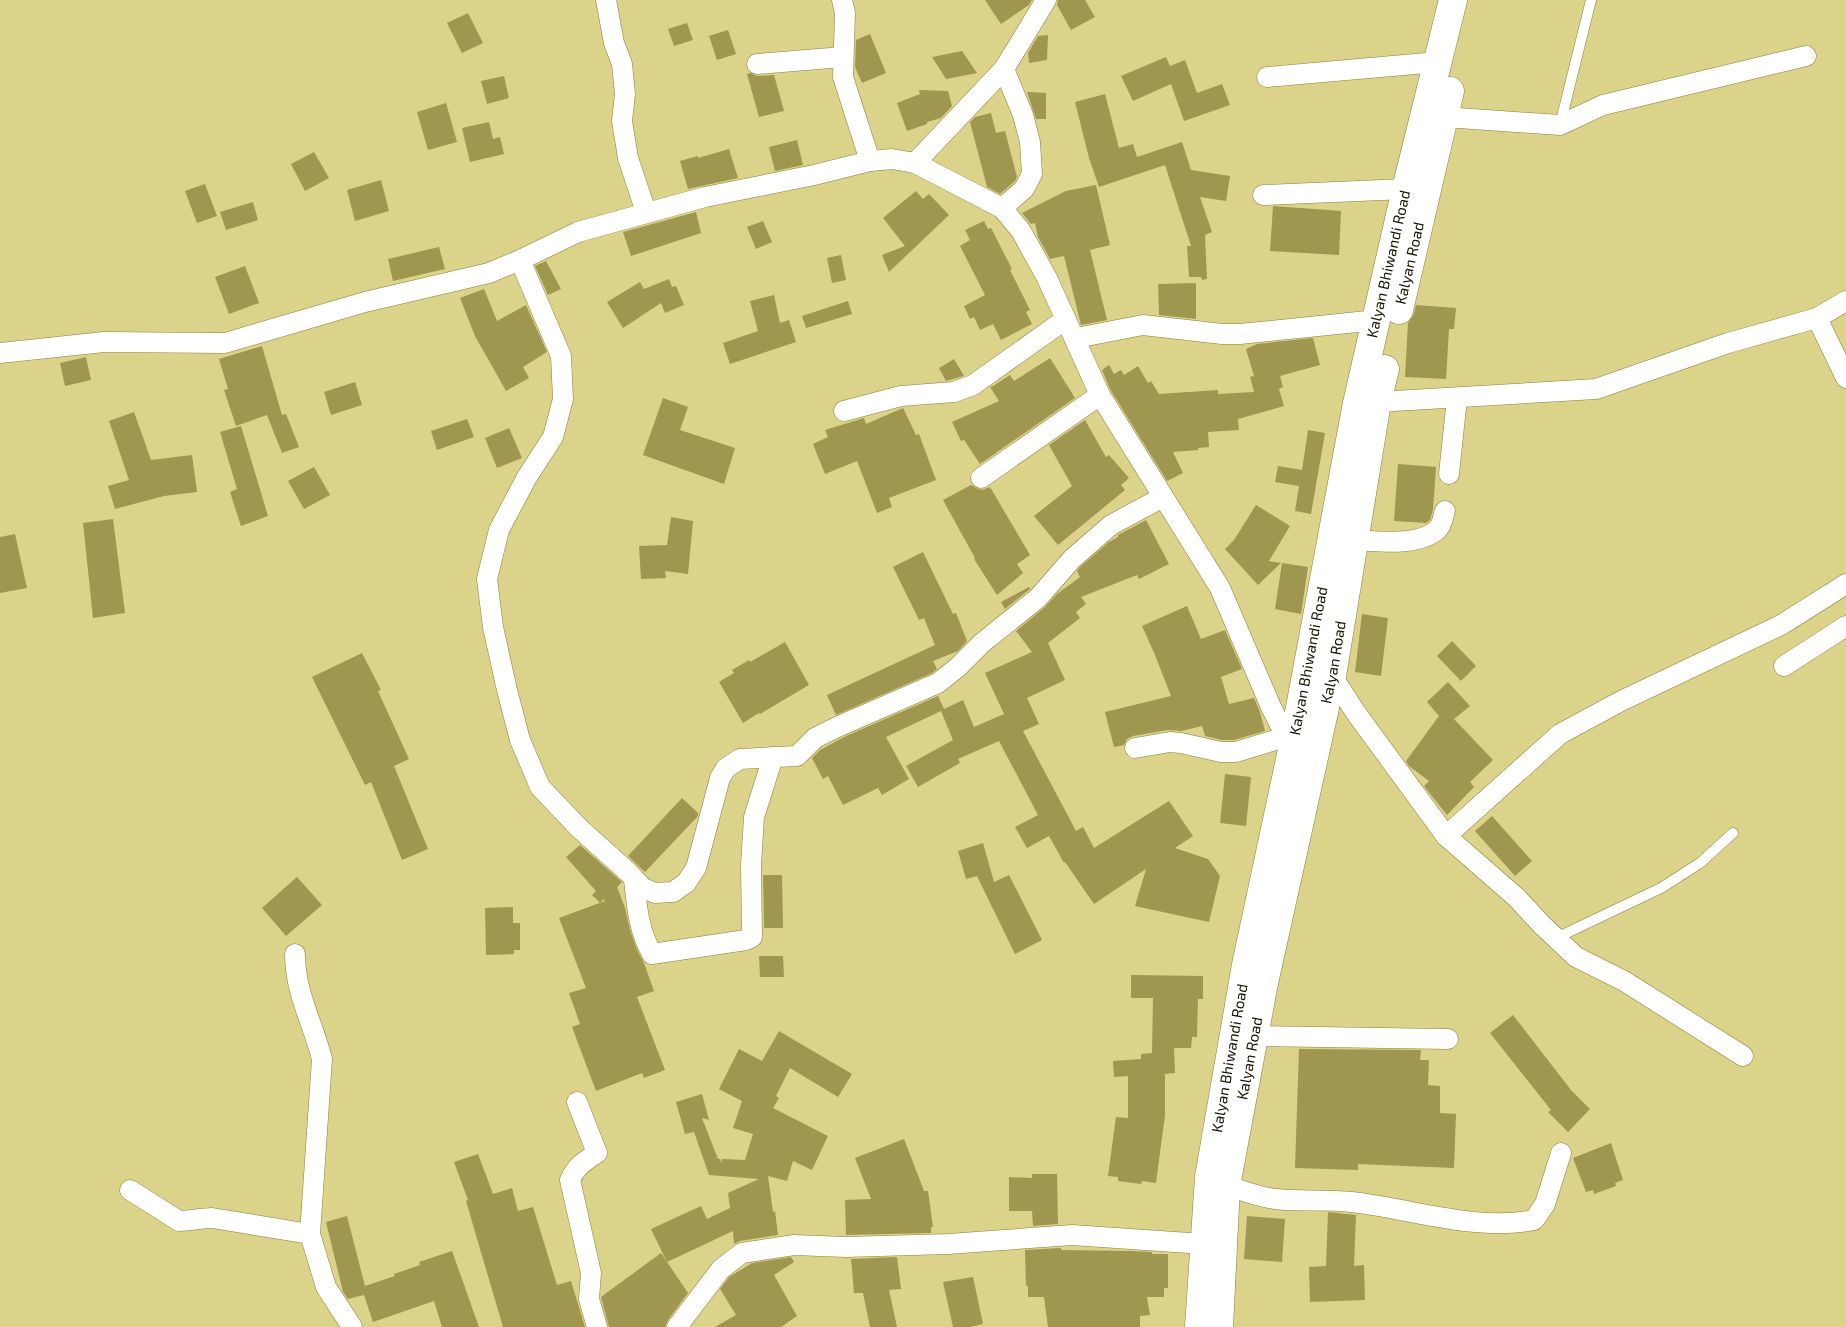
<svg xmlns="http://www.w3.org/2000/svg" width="1846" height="1327" viewBox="0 0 1846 1327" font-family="'Exo 2',sans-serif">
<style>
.building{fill:#9f964f}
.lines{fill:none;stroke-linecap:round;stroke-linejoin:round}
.lane-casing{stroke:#898038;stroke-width:11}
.street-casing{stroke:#898038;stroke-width:21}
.highway-casing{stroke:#898038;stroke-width:29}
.lane{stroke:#fff;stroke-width:10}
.street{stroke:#fff;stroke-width:20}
.highway{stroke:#fff;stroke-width:28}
.labels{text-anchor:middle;stroke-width:4;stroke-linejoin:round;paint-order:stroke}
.street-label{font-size:15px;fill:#171300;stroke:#e9e097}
</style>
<rect width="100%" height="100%" fill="#dcd38a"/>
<!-- building -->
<g class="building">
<path d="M985,0h47l-3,5 -28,19z"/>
<path d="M1058,0h27l10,17 -24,13 -14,-25z"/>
<path d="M468,13l15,30 -21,10 -15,-30z"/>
<path d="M687,23l6,17 -19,6 -6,-17z"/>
<path d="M728,30l8,24 -19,6 -8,-24z"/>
<path d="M870,34l16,39 -24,10 -7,-16 1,-27z"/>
<path d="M1048,35l-1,25 -18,3 -1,-10 10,-17z"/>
<path d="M962,51l15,22 -31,6 -14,-22z"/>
<path d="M1166,57l4,9 15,-6 12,33 25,-9 8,21 -46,16 -13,-37 -38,17 -12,-25z"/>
<path d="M750,73l7,3 17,-1 10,36 -25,6 -12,-43z"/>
<path d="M504,76l5,22 -22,6 -6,-23z"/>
<path d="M919,90l29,1 4,15 -11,12 -14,4v2l-20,7 -10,-28 23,-9z"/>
<path d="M1027,92l19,1v26h-10z"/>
<path d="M1105,94l14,54 14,-4 4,13 45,-15 9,28 39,6 -4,25 -26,-4 12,35 -7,3 2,44 -5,1 -1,-3h-12l-2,-31h4l-26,-81 -66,22 -10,-29 -14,-56z"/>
<path d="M446,103l11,39 -29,8 -11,-38z"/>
<path d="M991,113l5,20 9,-2 12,46 -2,4 -15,13 -13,-7 -17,-65 5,-5z"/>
<path d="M489,122l4,17 7,-2 4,17 -34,8 -8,-34z"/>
<path d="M797,140l6,25 -28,6 -6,-24z"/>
<path d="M729,149l9,29 -50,11 -8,-28 18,-5v2z"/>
<path d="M314,152l15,26 -24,13 -14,-27z"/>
<path d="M381,180l8,31 -34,10 -8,-31z"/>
<path d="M205,184l12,32 -20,7 -12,-32z"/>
<path d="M1096,185l14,60 -20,5 17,70 -26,5 -17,-69 -14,3 -12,-22 -3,-14 -4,1 -9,-11 44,-22z"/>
<path d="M916,191l7,8 6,-5 20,21 -60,57 -7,-17 23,-9 -22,-28z"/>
<path d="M253,202l5,18 -32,10 -6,-18z"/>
<path d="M1273,206l68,5 -2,44 -69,-4z"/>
<path d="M696,212l5,21 -70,23 -8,-24z"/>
<path d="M763,221l9,21 -16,7 -9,-22z"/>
<path d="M984,221l4,8 3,-1 21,41 -2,1 20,40 -4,2 6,12 -31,16 -8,-16 -13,6 -6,-13 -4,2 -6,-13 21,-11 -25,-49 10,-6 -5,-10z"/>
<path d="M439,247l6,22 -52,12 -5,-22z"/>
<path d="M841,255l5,25 -14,3 -5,-25z"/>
<path d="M546,261l15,28 -13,6 -13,-29z"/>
<path d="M245,266l14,37 -30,11 -14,-37z"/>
<path d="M669,279l3,8 4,-1 8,19 -19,8 -4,-10 -38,25 -16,-26 33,-20 4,7z"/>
<path d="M1196,283v36l-37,-4 -1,-31z"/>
<path d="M484,289l13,32 29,-16 21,47 -24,15 6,11 -23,13 -31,-55 -15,-38z"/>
<path d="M774,295l6,28 9,-3 7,22 -66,22 -7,-21 35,-12 -8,-30z"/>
<path d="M848,301l4,13 -46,14 -4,-12z"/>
<path d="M1416,305l40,3 -2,21h-5l-3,50 -41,-2 3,-54 6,-9z"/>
<path d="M1313,338l7,27 -40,11 3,11 -4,2 5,17 -46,13 1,11 -31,2 1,15 -11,1v2l-25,2 10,21 -16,8 -57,-92 -8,-19 7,-5 5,9 7,-4 3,5 14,-9 10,17 3,-2 8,13 59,-4v4l36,-2 -4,-15 4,-1 -8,-27 11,-5z"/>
<path d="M262,346l20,69 4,-1 13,33 -17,6 -15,-38 -31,11 -12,-36 4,-1 -9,-30z"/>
<path d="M86,357l5,23 -26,6 -5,-23z"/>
<path d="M1050,358l25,40 -95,66 -16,-24 -3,1 -9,-19 47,-21 -9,-14 3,-1 17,-11 4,6z"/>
<path d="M954,359l10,17 -18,5 -7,-13z"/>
<path d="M355,382l7,23 -31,10 -7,-23z"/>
<path d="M663,398l25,9 -8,23 55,18 -11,36 -81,-29z"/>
<path d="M903,408l13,27 3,-1 17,46 -47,18 3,9 -15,6 -20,-52 -32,13 -12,-30 15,-7 -3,-7 39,-12 2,6z"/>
<path d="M134,412l17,48 41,-5 5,37 -33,4 -49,13 -7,-23 21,-6 -20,-59z"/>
<path d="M467,419l7,18 -37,13 -6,-19z"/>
<path d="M1085,420l21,37 3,-2 20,23 -8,7 4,5 -67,55 -24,-29 38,-30 -23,-41z"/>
<path d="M241,426l27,90 -27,10 -11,-34 7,-3 -17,-57z"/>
<path d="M509,428l13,30 -25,10 -12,-30z"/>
<path d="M1308,430l17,3 -14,81 -16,-3 4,-25 -24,-4 3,-16 24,4z"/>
<path d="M1398,464l38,3 -3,43 -3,10 -4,3 -32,-2z"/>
<path d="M314,467l16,28 -26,14 -16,-28z"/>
<path d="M971,485l5,3 6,2 8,-3 40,68 -13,9 6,9 -26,22 -23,-36 1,-1 -32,-58z"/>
<path d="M1256,505l34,21 -21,35 12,2 -23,22 -33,-36 9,-9z"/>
<path d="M671,517l22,4 -5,53 -23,-3 1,7 -25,1 -2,-33 28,-1z"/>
<path d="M113,519l12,94 -32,5 -10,-95z"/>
<path d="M1146,520l23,44 -30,15 -2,-4 -56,22 5,7 -10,8 4,6 -32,25 17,37 -38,18 12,26 -16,7 53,100 7,-4 11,21 75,-47 24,35 -18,12 33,11 12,17 -11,46 -74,-16 11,-37 -52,35 -29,-42 -1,1 -15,-27 -22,12 -12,-21 23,-12 -39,-74 -41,18 2,4 -42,24 -12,-21 47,-26 -12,-29 -55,26 23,42 -27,16 -4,-7 -35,17 -15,-29 -5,3 -11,-21 8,-8 26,-14 92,-40 6,13 19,-9 11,27 30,-13 -19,-41 47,-21 -16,-21 29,-24 12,-13 23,-17 -3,-6 3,-4 29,-25 9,-5v-2z"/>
<path d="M15,534l12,54 -27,5v-56z"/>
<path d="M923,552l30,62 3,-1 11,28 -9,10 -25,10 4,8 -5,4 -96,42 -9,-20 108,-50 -11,-27 -5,2 -26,-53z"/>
<path d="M1282,563l26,4 -7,47 -26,-5z"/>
<path d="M1029,587l1,2 -25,20 -4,-7z"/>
<path d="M1187,606l14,33 24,-9 17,39 -21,8 8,27 25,-6 6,14 5,19 -31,9h-12l-17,-4 -3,-10 -21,5 -13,-1 -35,6 -6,3 -3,6 -10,2 -9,-35 66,-16 -16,-41 -13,-29z"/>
<path d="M1362,614l26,4 -7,58 -26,-4z"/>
<path d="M1452,641l24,25 -15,15 -24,-25z"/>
<path d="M785,642l24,43 -49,29 -1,-1 -16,10 -24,-41 15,-9 -2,-3 17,-10 1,2z"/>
<path d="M362,653l19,37 -3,1 31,68 -15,7 34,83 -26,11 -31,-78 -6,3 -53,-108z"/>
<path d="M1448,682l22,24 -16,13 39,41 -23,22 4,5 -27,28 -23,-29 5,-5 -20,-15 -3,-5 33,-45 -12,-14z"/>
<path d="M1225,774l26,3 -5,49 -26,-3z"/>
<path d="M682,798l16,15v3l-53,56 -17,-16z"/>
<path d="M1492,816l40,45 -17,15 -40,-45z"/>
<path d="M983,843l11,39 15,-7 33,65 -27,14 -38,-78 -11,3 -8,-28z"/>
<path d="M580,845l42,37 -5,5 8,21 5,22 7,20 7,13 10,28 -17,6 28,73 -21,8 -2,-5 -46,18 -24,-64 8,-3 -11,-31 17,-5 -27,-70 46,-17 -1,-2 -4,4 -8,-8 4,-4 -30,-34z"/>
<path d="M763,875h19l1,53h-19z"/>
<path d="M297,877l25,28 -36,31 -24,-28z"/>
<path d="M513,907v16h7v27h-6v4l-28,1 -1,-47z"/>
<path d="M759,956h24l1,21h-24z"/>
<path d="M1131,975l72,1v23h-5l-1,38h-5l-1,11h-17l1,25 -10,1v41l-9,68 -14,-2 -1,3 -23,-3v-4l-10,-1 8,-59 12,1v-42l-14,1 -1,-16 28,-2v-5l11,-1 1,-55h-22z"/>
<path d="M1513,1015l58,75 19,19 -22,23 -20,-20 3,-2 -61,-77z"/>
<path d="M779,1031l73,43 -14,23 -48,-29 -14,28 3,2 -6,10 55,28 -16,34 -19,-9 -6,20 -19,-5 5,36 2,-1 3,24 -38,6 -6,3 -1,-13 -66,31 -16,-33 50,-23 6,13 23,-11 -2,-15 31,-14 -50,-4 -15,-43 -9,2 -9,-32 26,-8 7,26 -7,-2 16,41h2l1,4 1,-4 23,1 8,-26 -20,-6 9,-27 -23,-12 20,-40 23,12z"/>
<path d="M1299,1049l122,1 -1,10h9l-1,25 12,1v27l16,1 -2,54 -96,-4v6l-63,-2z"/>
<path d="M904,1139l20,52h4l5,36h-2v6l-85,2 -1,-35 26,-1 -16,-41z"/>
<path d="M1611,1143l12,37 -8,3 1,3 -22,8 -1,-4 -7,2 -13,-34z"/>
<path d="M478,1154l15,40 19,-6 6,23 15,-4 24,78 14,-4 14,46h-82l-30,-102 -7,-24 2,-1 -14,-38z"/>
<path d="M1032,1174h25l1,50 -25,2 -1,-15h-23v-34l23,1z"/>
<path d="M1328,1212l28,3 -2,51 10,-1 1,35 -55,2 -1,-35 17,-1z"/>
<path d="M347,1216l18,70 30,-10 -1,-2 26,-9 -1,-3 33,-11 27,76h-37l-8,-26 -61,21 -9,-27 -16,4 -5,-7 -17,-70z"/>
<path d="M1247,1216l38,3 -3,43 -38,-3z"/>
<path d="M1061,1248v2l70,1 21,1v2h16v34h-4v9h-17l3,18 -10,1v11h-92l-4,-30h-16v-11h-2l-1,-36z"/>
<path d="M661,1253l27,40 -20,27 -3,7h-56l-8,-30z"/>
<path d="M791,1257l3,5 -20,13 23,41 -16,11h-66l21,-12 -16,-26 9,-12 23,-14z"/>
<path d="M897,1257l4,32 -12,1 8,37h-27l-7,-34h-9l-3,-34z"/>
<path d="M973,1277l10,47 -13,3h-17l-10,-45z"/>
</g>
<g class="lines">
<!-- lane casing -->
<g class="lane-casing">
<g id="lane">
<path d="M1560,125l31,-125"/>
<path d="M1556,938l105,-50 39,-25 33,-30"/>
</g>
</g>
<!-- street casing -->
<g class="street-casing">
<g id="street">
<path d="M606,0l8,43 8,21 3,30 -3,27 6,37 18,54"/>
<path d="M842,0l3,13 -2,64 27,84"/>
<path d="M757,64l86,-7"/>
<path d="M1267,77l171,-15"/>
<path d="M1444,117l116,8 43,-20 203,-49"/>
<path d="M915,163l87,45 19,23 26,47 53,117 120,193 51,119 23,46"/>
<path d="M1263,195l143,-6"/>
<path d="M1002,208l22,-19 8,-15 -2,-32 -7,-27 -19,-46"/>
<path d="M520,260l41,96 2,43 -10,38 -26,40 -28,53 -12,49 6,48 14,63 13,50 20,47 39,41 50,45 14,15 12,5 18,-1 13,-9 10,-15 24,-90 6,-10 14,-9 57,-3 18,-18 22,-11 101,-44 20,-16 24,-24 56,-45 34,-39 39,-34 52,-28"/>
<path d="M1817,318l29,60"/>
<path d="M1076,338l67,-13 79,9h18l137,-14"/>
<path d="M0,353l104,-11 121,1 140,-41 124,-29 31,-13 58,-28 127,-35 109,-22 56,-14 22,-2 23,4 89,-94 42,-69"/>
<path d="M1377,402l219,-13 132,-46 89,-25 29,-17"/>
<path d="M844,411l57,-15 53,-4 19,-7 93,-66"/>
<path d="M1449,474l8,-76"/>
<path d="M981,478l119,-83"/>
<path d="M1354,540c24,1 65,7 84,-11 4,-4 5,-12 7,-18"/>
<path d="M1784,666l62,-40"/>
<path d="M1332,676l24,37 90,123 71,62 25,27 34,32 48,24 119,75"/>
<path d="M1135,748l35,-6 11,1 40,9h15l49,-15"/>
<path d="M1446,836l114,-102 61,-33 160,-76 65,-41"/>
<path d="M634,879c3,28 4,50 18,75l94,-14 6,-3 -1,-72 3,-48 19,-60"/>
<path d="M295,954c0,39 18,69 27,105l-12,175"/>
<path d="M1255,1036l193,3"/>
<path d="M577,1102l20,51c-12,8 -21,13 -27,27l21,93 -2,26 8,28"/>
<path d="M1226,1186c16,4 33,11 49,13 25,3 51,0 76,3 58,6 125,30 183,18l11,-16 16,-51"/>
<path d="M130,1190l49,31c12,0 22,-3 33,-3l98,16 16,53 26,40"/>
<path d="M677,1327l44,-58 21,-16 52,-8 52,2 102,-3 124,-9 132,9"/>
</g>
</g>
<!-- highway casing -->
<g class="highway-casing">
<g id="highway">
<path id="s1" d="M1399,310l51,-219"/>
<path id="s2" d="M1199,1327l10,-150 37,-212 46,-215 65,-347 49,-214 47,-189"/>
<path id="s3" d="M1219,1327l7,-141 38,-203 68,-307 45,-274 8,-33"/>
</g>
</g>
<!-- lane -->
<use href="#lane" class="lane"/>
<!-- street -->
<use href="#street" class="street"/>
<!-- highway -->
<use href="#highway" class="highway"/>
</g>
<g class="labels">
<!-- street labels -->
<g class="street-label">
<text dy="5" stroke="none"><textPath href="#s2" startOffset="1081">Kalyan Bhiwandi Road</textPath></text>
<text dy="5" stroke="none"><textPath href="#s1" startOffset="48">Kalyan Road</textPath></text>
<text dy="5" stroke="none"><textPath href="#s2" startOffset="676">Kalyan Bhiwandi Road</textPath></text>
<text dy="5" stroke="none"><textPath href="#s3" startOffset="676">Kalyan Road</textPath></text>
<text dy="5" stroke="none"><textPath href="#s2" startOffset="271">Kalyan Bhiwandi Road</textPath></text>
<text dy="5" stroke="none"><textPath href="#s3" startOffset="271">Kalyan Road</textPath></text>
</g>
</g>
</svg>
